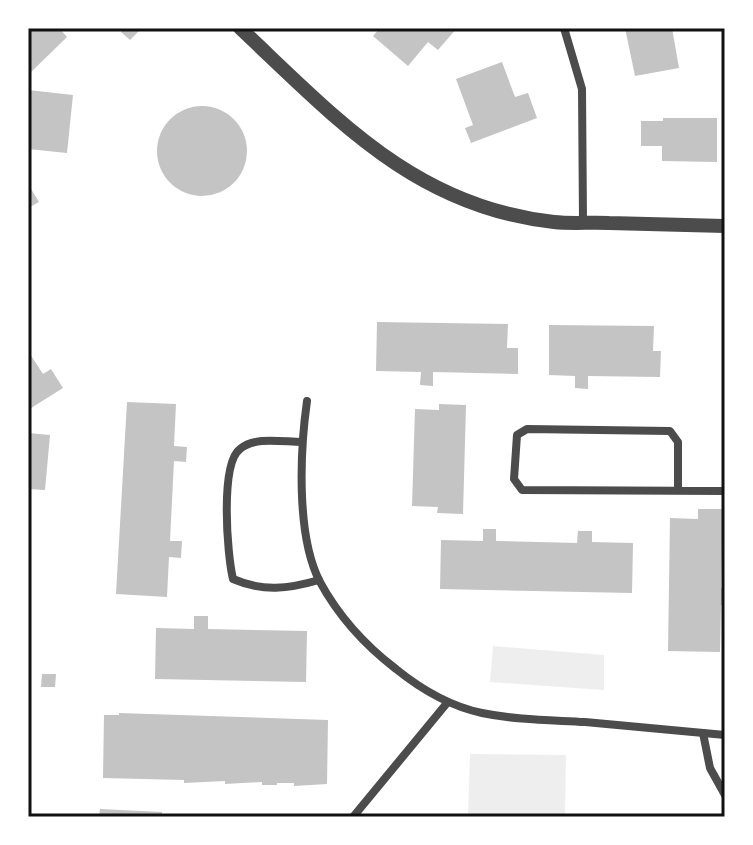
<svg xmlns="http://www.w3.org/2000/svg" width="753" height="845" viewBox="0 0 753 845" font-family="Rubik,sans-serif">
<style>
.green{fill:#eee}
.building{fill:#c4c4c4}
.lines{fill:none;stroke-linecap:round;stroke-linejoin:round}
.minor{stroke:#4c4c4c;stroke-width:8}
.tertiary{stroke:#4c4c4c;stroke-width:14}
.neatline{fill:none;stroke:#111;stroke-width:3}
</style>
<rect width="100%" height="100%" fill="#fff"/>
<!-- green -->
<g class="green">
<path d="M493,646l111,9v35l-114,-8z"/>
<path d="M470,754l96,1 -1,62h-97z"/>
</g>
<!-- building -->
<g class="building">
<path d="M28,28h31l8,9 -39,38z"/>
<path d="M124,28h18l-12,12 -9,-8z"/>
<path d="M380,28h77l-19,22 -10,-8 -20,24 -35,-30z"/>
<path d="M625,28h47l7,40 -44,8z"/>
<path d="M502,62l13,35 13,-4 9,25 -66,25 -6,-15 8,-3 -17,-46z"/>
<path d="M28,90l45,5 -6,58 -39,-4z"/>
<circle cx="202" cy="151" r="45"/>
<path d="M663,118h54v44l-55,-1v-15h-21v-25h22z"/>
<path d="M28,184l11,18 -11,6z"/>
<path d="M377,322l131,2 -1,24h11v26l-85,-2v14l-13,-1 1,-13 -45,-1z"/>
<path d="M549,325l105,1 -1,25h8l-1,26 -72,-1v13l-13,-1v-12l-26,-1z"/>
<path d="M28,351l15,23 8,-5 12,19 -35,22z"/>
<path d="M127,402l49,2 -2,42 13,1 -1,15 -12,-1 -4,80h12l-1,17 -12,-1 -2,40 -51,-3z"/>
<path d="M439,404l27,1 -3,109 -26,-1 1,-6 -26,-1 3,-97 24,1z"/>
<path d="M28,433l22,2 -5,55 -17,-1z"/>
<path d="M698,509h25l-2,79h4v17h-4l-1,47 -52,-1 2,-133 28,1z"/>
<path d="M483,529h13v12l81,2 1,-12h14v11l41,1 -1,50 -192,-4 1,-49 42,1z"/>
<path d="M194,616h14v13l99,2 -1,51 -151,-3 1,-51 38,1z"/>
<path d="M42,674h14l-1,13h-14z"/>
<path d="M119,713l209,7 -1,64 -33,2v-3h-17v2h-15v-3l-37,2v-3l-41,2v-3l-81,-2 1,-63h15z"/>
<path d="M100,809l62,3v5h-63z"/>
</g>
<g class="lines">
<!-- minor -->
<g class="minor">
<path d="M564,28l18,61 1,133"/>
<path d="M307,401c-7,50 -11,135 13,181 18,33 46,64 76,87 26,21 53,37 86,44 34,7 68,7 103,9 47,4 93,9 140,13"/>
<path d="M302,442c-19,0 -47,-6 -62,7 -20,15 -13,105 -7,130 30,13 55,10 86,1"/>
<path d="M678,490v-48l-8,-11 -143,-2 -10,6 -3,44 8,11 203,1"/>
<path d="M703,733l7,35 15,27"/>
<path d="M353,817l94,-114"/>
</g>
<!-- tertiary -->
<path class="tertiary" d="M240,28c96,90 175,179 314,194 18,2 37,0 55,1 39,1 77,2 116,3"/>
</g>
<!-- border -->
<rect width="753" height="845" fill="none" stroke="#ffffff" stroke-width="60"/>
<rect x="30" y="30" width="693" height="785" class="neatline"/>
</svg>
